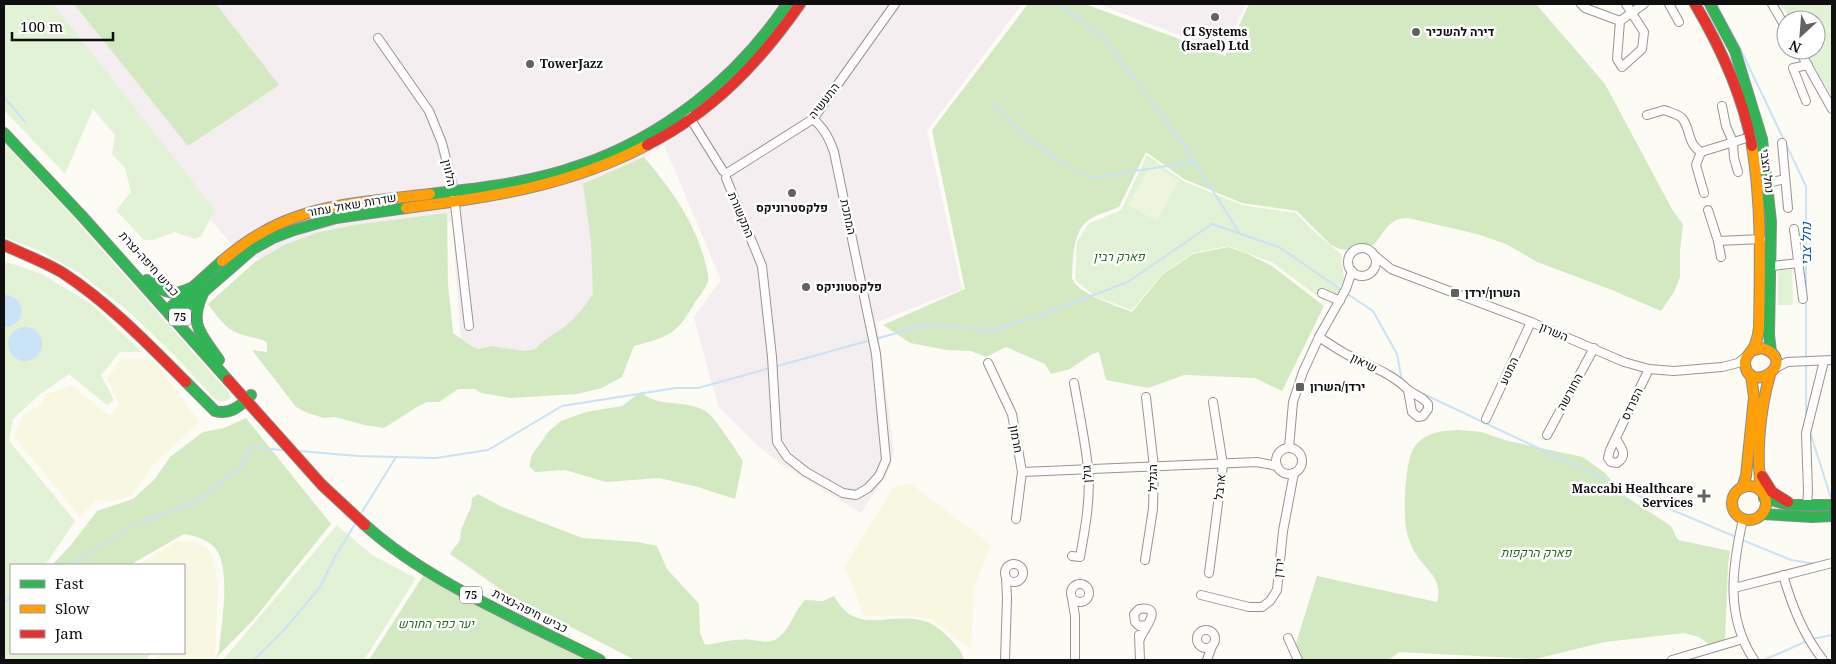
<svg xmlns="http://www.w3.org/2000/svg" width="1836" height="664" viewBox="0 0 1836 664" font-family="'Noto Serif',Heebo,serif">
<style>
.industrial{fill:#f4eef0}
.farmland{fill:#f8f8e0}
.green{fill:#e2f2d4}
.forest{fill:#d2e9c1}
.pitch{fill:#edf6dd}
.water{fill:#cae2f6}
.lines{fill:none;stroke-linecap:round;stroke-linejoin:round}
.stream{stroke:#cae2f6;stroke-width:2}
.street-casing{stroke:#969592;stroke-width:10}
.fast-casing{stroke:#8c8c89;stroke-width:12}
.slow-casing{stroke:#8c8c89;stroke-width:12}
.jam-casing{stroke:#8c8c89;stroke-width:12}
.street{stroke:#fffefd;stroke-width:8}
.fast{stroke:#30b455;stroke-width:10}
.slow{stroke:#ff9f0a;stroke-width:10}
.jam{stroke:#e5322d;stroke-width:10}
.poi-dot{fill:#62625f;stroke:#fff;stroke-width:2}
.labels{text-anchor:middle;stroke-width:5;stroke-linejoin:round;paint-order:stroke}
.shield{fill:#fff;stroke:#575757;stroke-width:1}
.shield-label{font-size:11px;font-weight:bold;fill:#0f0f0f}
.poi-label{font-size:12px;font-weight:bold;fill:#0f0f0f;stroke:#fff;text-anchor:start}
.street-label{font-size:12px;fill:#0f0f0f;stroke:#fff}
.park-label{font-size:12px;font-style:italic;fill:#25681d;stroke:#fff}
.water-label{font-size:14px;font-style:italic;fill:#1557a3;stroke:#fff}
</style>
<rect width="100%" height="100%" fill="#fcfbf4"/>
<!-- industrial -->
<g class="industrial">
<path d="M42,4h980l-95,127 35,158 -85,33 17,129 -6,21 -27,41 -80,-49 -24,-19 -39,-39 -24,-89 27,-37 -57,-135 -69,43 6,111 -45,46 -45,21 -49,-10 -10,-135 -97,20 -73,22 -41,-8 -46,-53z"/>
<path d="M1098,4h148l-23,48z"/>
</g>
<!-- farmland -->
<g class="farmland">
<path d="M123,358l30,2 46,62 -45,42 -23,32 -18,5 -17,-1 -16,17 -66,-81 9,-21 18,-10 4,-10 26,-10 39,31 9,-11 -12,-27z"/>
<path d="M910,483l81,62 -17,42 -3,62 -40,-30 -26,-3h-41l-19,-50 49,-79z"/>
<path d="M177,541l18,1 12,6 6,9 5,27 -3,76h-59l2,-7h26v-88h-42l-1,-2z"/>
</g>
<!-- green -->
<g class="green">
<path d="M4,4h49l162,206 -14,26 -6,3 -20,-7 -22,8h-9l-28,-30 15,-18 -6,-24 -13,-14 3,-19 -22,-26 -28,65 -61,-64z"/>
<path d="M1783,4h49v93l-27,-47h11v-30h-24l-11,-15z"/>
<path d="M4,143l67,72 158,178 1,5c-4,4 -8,4 -14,2l-42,-45 -47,-45 -46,-36 -41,-23 -36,-14z"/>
<path d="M1147,155l36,26 59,24 54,8 15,16 30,25 3,25 -5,13 -15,9 -51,-38 -44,-17 -36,7 -30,20 -31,37 -36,-13 -21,-17 2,-38 11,-18 33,-14z"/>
<path d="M4,261l38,13 49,30 51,48h-22l-19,23 13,25 -7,5 -38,-31 -30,21 -26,24 -4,22 66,80 -30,44h-34v50l-1,3h1v35h139l-3,7h-143z"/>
<path d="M1778,269l14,1 1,35h-15z"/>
<path d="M337,525l35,30 44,23 -52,82h-141z"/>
</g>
<!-- forest -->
<g class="forest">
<path d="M74,4h142l63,81 -91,61z"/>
<path d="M1028,4h57l140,52 24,-52h287l69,80 68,127 10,13 -3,26v27l-6,15 -13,19 -49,-21 -75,-28 -31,-18 -29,-10 -69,-16c-18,-1 -24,14 -34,27h-17l-9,5 -8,-1 -9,-4 -34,-34 -55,-8 -58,-24 -38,-27 -27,55c-9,4 -21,7 -29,12 -18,12 -17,40 -18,59 5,16 45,28 60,34l31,-38 30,-20 36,-7 19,7 24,12 52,40 -42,85 -27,-13 -71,-3 -36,13 -42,-8 -7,-28 -7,2 -22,15 -19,5 -6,-10 -39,-17 -20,10 -15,-6 -24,-1 -37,-7 -27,-18 82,-36 -33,-159z"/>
<path d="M644,157c26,31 49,62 60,101 2,8 5,16 4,23 -2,7 -10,17 -14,23 -19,32 -25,32 -60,42l-12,31 -20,11 -25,6 -67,4 -29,-5 -6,-4h-17l-19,13h-12l-10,5 -33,21 -20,-3 -29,-8 -11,1 -16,-5 -12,-6 -44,-57 15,2v-10c-9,-4 -18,-5 -27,-8 -15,-5 -23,-18 -32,-30l47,-42 29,-17 32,-12 38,-8 93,-12 1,71 5,49 20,14 6,2 12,-3 33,5 12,-2c7,-10 18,-14 28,-22 9,-6 23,-23 29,-33l-2,-53 -8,-57z"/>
<path d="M641,392c18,17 48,6 67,21 10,9 27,36 35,48l-8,38 -37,-12 -39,-9 -53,4 -41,-12 -30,2 -6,-6 3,-11 17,-24 12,-10 25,-9 36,-6z"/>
<path d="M246,418l85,106 -77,95 -38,39 3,-7c2,-26 13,-82 -4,-103 -8,-9 -19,-12 -31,-14l-54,31h-78l19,-20 26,-34 36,-12 22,-20 15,-22 33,-25 21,-4z"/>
<path d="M1458,430l23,2 27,9 75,16 22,16 20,23 46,30 7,14 52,11 -2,15 -3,75 -9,8 -17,-12 -15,-4 -79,9 -70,17 -136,-7 -10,8h-90l-7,-4 25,-80 120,26c7,-26 -14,-32 -24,-53 -3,-6 -6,-15 -7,-22 -3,-15 -1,-72 10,-82 11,-13 26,-14 42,-15z"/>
<path d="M478,494l24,13 80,31 56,4 19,4 10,23 32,35 1,29 5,12c15,-2 32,-7 47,-5 9,1 18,4 26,-2 13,-10 16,-27 27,-38l18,1 11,-5c22,41 55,15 90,25 10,2 18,10 25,17 7,7 13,13 15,22h-329l-126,-65 -59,-41 10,-14 1,-10 10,-23 1,-9z"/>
<path d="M423,576l9,5 155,79h-218z"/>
</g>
<!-- pitch -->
<path class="pitch" d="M1151,165l28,15 -22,41 -29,-16z"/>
<!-- water -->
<g class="water">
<path d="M4,295c23,0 24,32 0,32z"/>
<circle cx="25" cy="344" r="17"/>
</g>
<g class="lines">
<!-- stream -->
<g class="stream">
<path d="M1059,4l45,34 80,107 56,89"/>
<path d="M1719,10l20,36 67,140v174"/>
<path d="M4,97l21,25"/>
<path d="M991,103l31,30 31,24 37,21 103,-16"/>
<path d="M1349,295l24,16 24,43 5,27"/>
<path d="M875,339l55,-15 60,7 42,-13 96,-36 84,-58 67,23 61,42"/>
<path d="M1806,365v52"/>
<path d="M774,367l97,-27"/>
<path d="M1415,390l229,108 92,39"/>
<path d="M1810,432l22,69"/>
<path d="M299,451l59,5 78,2 52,-8 74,-44 114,-18h22l72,-20"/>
<path d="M362,512l34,-55"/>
<path d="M1740,539l51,21 25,4"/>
<path d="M69,565l66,-40 61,-24 46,-35 9,-19 31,3"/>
<path d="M4,603l7,-6"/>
<path d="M1812,639l20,-4"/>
<path d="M254,660l31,-31 35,-42 16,-32 19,-31"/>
<path d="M1764,660l43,-19"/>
</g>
<!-- street casing -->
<g class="street-casing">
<g id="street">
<path d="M1581,4l4,4 35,13"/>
<path d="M1626,4l18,28 -2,17 -20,18 -5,-8 3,-38 24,-17"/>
<path d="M1669,4l10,18"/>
<path d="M1772,4l14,24"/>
<path d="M378,38l51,73 13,32 11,44 16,139"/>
<path d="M1799,50l33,59"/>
<path d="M1806,101l-13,-33 15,-3"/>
<path d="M1722,106l4,20 7,16 1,16 4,14"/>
<path d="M685,110l38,61"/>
<path d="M1647,115l17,-5c5,2 14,4 18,8 9,11 5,26 19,34l49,-15"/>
<path d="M1782,143l6,65"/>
<path d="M1701,152l-5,13 8,28"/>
<path d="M729,172l84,-53 82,-115"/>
<path d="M726,178l36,88 10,91 5,85 10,15 19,15 37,21 13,2 12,-7 11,-12 7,-16 -10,-106 -42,-202c-5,-14 -10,-24 -21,-33"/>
<path d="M1768,183l17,-4"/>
<path d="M1708,210l10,31 3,16"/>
<path d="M1794,229l9,70"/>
<path d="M1718,241l43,-2"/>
<circle cx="1362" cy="262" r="14"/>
<path d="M1374,255l17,14 140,53 93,40 25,7 25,2 48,-4 16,-4 9,-7"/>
<path d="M1772,266l27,-3"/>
<path d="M1322,293l18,8"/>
<path d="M1319,337c9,6 18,12 27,17 21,11 46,19 62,36"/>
<path d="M988,363l24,51 10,58 -6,47"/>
<path d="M1774,369l13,-7 45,-2"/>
<path d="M1408,390l15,9 5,5v5l-5,7 -5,1 -6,-5z"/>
<path d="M1486,419l45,-97"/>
<path d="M1547,435l47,-87"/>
<path d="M1616,439c6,9 12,17 1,24l-6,-1 -3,-4 2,-8 39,-81"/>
<path d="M1289,448l4,-46 10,-30 16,-35 27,-48 6,-18"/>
<circle cx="1289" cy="461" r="13"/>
<path d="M1022,472l235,-10 20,4"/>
<path d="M1807,506l1,-15 -2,-58 18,-72"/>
<path d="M1743,519c-11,49 -18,97 11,141"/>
<path d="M1072,556l8,1c5,-28 11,-59 8,-89 -3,-28 -9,-57 -14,-85"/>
<path d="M1145,560l8,-51 1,-42 -8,-70"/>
<circle cx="1014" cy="573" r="9"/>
<path d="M1209,573l14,-108 -10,-63"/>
<path d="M1783,575c9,31 20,59 40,85"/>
<circle cx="1080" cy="593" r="9"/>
<path d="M1734,588l98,-25"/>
<path d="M1201,595l48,12h13l8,-6 7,-11 6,-59 11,-58"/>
<path d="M1072,598l3,18v44"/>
<circle cx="1206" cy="639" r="9"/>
<path d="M1139,635l1,25"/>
<path d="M1288,638l10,22"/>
<path d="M1140,639c2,-8 26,-34 -1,-30l-5,5 1,8 4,4 8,-1"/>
<path d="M1005,660l2,-62 -1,-20"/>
<path d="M1207,660l5,-14"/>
<path d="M1672,660l71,-21"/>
</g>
</g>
<!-- fast casing -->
<g class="fast-casing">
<g id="fast">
<path d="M1710,4l25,47 27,88 9,83 -2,113 2,17"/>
<path d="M4,133l78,83 146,164"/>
<path d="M430,194c49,-6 101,-11 148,-28 86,-29 159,-88 209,-162"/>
<path d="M222,261l-51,46 -1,8 8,-1 75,-65 20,-11 21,-8 42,-12 70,-10"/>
<path d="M147,280c21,15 27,17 50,5"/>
<path d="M204,291c-16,34 -4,41 15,69"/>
<path d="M186,382l29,29c15,4 26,-5 36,-16"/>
<path d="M1764,498l25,7h43"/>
<path d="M1762,514l50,3 20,-1"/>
<path d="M365,525c64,58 158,96 235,135"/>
</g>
</g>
<!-- slow casing -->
<g class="slow-casing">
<g id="slow">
<path d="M406,208c86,-11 163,-22 241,-63"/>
<path d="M222,261c13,-11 26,-21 41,-29 50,-29 111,-31 167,-38"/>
<path d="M1751,351l11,-3c39,13 -13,49 -17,16 -1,-7 6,-11 9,-17 3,-6 4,-12 5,-19 1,-61 3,-121 -7,-182"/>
<circle cx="1749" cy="503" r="17"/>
<path d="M1742,488l4,-12 8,-79 -3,-22"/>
<path d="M1762,492c-7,-34 -2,-83 8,-117"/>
</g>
</g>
<!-- jam casing -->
<g class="jam-casing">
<g id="jam">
<path d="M1695,4c26,44 48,92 57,142"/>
<path d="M647,145c65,-33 112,-82 153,-141"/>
<path d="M4,245c19,9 41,17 59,28 47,31 84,70 123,109"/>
<path d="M228,380l94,105 43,40"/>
<path d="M1762,476l10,16 16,10"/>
</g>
</g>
<!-- street -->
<use href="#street" class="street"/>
<!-- fast -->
<use href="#fast" class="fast"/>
<!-- slow -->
<use href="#slow" class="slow"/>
<!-- jam -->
<use href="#jam" class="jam"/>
</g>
<!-- markers -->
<g class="poi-dot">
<circle cx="1215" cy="17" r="5"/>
<circle cx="1416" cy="32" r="5"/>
<circle cx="530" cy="64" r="5"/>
<circle cx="792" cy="193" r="5"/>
<circle cx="806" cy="287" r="5"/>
<rect x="1450" y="288" width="10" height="10" rx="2.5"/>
<rect x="1295" y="382" width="10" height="10" rx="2.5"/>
<path d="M1701.5 488.5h5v5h5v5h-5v5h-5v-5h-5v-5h5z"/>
</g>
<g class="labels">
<!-- shield labels -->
<g class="shield">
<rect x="169" y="308.5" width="22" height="17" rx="4"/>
<rect x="460" y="586.5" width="22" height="17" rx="4"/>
</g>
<g class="shield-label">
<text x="180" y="321">75</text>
<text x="471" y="599">75</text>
</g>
<!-- poi labels -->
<g class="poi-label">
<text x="1215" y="36" text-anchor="middle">CI Systems<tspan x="1215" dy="14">(Israel) Ltd</tspan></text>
<text x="1426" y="36">דירה להשכיר</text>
<text x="540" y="68">TowerJazz</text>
<text x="792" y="212" text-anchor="middle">פלקסטרוניקס</text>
<text x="816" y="291">פלקסטוניקס</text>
<text x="1465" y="297">השרון/ירדן</text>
<text x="1310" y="391">ירדן/השרון</text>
<text x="1693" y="493" text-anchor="end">Maccabi Healthcare<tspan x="1693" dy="14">Services</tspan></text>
</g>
<!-- street labels -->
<g class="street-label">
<text transform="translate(824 101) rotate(-52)" y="4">התעשיה</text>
<text transform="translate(1767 171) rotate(83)" y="4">נחל הצבי</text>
<text transform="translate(449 173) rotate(77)" y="4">הלווין</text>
<text transform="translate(352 205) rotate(-10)" y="4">שדרות שאול עמור</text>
<text transform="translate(741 215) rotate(67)" y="4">התקשורת</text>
<text transform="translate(848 217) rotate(78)" y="4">המתכת</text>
<text transform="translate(149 264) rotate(48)" y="4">כביש חיפה-נצרת</text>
<text transform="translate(1554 332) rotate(23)" y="4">השרון</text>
<text transform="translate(1364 363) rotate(27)" y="4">שיאון</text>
<text transform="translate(1509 371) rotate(-65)" y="4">המטע</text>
<text transform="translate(1570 392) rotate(-61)" y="4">החורשה</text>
<text transform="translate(1632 404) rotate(-65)" y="4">הפרדס</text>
<text transform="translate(1016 439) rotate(80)" y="4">חרמון</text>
<text transform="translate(1087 474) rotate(-93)" y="4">גולן</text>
<text transform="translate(1153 478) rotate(-90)" y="4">הגליל</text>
<text transform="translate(1220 487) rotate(-83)" y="4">ארבל</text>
<text transform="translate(1279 568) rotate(-84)" y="4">ירדן</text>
<text transform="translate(530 611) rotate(27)" y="4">כביש חיפה-נצרת</text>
</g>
<!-- park labels -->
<g class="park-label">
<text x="1119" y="261">פארק רבין</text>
<text x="1536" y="557">פארק הרקפות</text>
<text x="436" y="628">יער כפר החורש</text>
</g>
<!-- water labels -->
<g class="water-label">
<text transform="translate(1806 244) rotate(-90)" y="5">נחל צבי</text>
</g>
</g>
<!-- border -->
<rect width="1836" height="664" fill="none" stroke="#0f0f0f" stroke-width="10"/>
<!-- legend -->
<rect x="10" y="564" width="175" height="90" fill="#ffffff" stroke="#9f9f9f"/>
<rect x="20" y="580" width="25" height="8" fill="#30b455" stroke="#9f9f9f"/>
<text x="55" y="589" font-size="15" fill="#0f0f0f">Fast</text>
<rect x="20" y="605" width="25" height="8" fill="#ff9f0a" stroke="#9f9f9f"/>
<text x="55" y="614" font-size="15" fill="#0f0f0f">Slow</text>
<rect x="20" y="630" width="25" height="8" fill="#e5322d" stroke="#9f9f9f"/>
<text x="55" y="639" font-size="15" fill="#0f0f0f">Jam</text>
<!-- north arrow -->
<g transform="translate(1801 35) rotate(206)"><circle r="24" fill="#ffffff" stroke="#9f9f9f"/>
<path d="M0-4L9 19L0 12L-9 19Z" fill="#62625f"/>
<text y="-8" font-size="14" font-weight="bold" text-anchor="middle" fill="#0f0f0f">N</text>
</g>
<!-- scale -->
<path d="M12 32v8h101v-8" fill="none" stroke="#0f0f0f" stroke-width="2.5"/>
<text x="20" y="32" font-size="15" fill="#0f0f0f" stroke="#ffffff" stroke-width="4" paint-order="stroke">100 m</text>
</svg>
